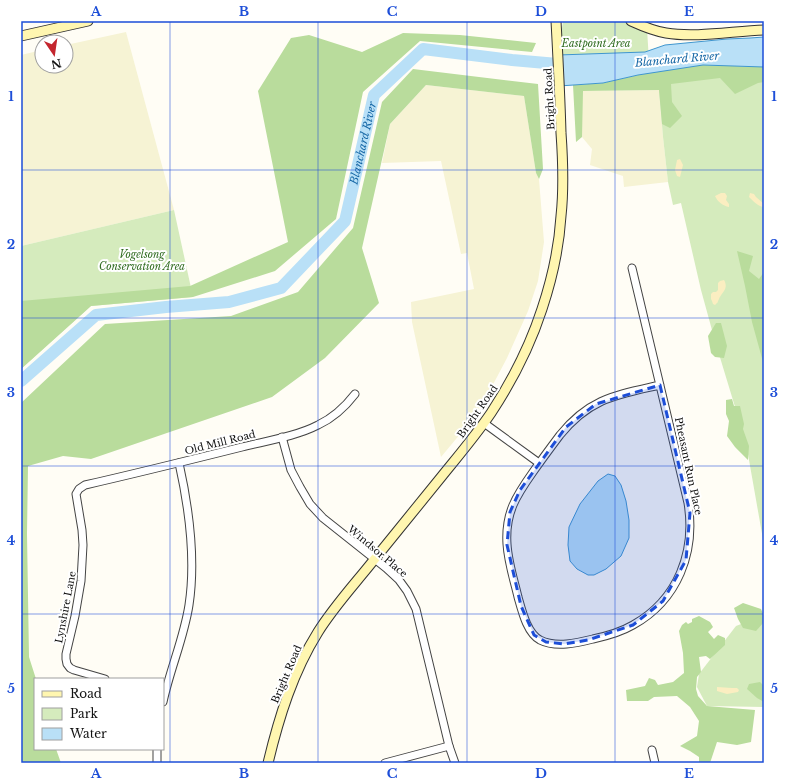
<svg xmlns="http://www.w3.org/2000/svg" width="785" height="784" viewBox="0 0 785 784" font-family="'Libre Baskerville',serif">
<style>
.farmland{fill:#f6f3d4}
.green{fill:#d5ebbd}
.forest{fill:#b9dc9c}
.sand{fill:#fbeec1}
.water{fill:#b9e0f7;stroke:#3f96cf}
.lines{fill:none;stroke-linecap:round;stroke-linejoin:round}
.river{stroke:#b9e0f7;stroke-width:12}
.street-casing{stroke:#444;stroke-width:9}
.secondary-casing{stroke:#333;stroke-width:11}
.street{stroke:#fff;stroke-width:7}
.secondary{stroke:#fff6b0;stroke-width:9}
.marked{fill:#1d4ed8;fill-opacity:0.2;stroke:#1d4ed8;stroke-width:3;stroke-dasharray:8 5;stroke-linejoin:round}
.grid{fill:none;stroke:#1d4ed8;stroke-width:1;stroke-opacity:0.55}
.labels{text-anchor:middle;stroke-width:4;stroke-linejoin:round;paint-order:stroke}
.park-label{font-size:10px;font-style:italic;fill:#2f6b1f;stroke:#fff}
.street-label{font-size:10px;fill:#111;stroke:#fff}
.water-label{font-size:11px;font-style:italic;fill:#1768a6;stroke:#fff}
.neatline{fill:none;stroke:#1d4ed8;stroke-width:1.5}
.grid-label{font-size:13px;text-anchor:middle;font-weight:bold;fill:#1d4ed8}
</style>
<rect width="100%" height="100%" fill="#fffdf5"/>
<!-- farmland -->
<g class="farmland">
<path d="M126,32l48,178 -153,36v-191l21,-5v16h24v-21z"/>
<path d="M426,85l98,11 12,77 3,6 5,63 -6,39 -10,30 -21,47 -19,36 -17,27 -30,36 -29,-135 -1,-20 63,-13 -7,-36 -6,1 -20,-93 -59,2 8,-39z"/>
<path d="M659,90l4,47 5,45 -44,5 -1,-11 -33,-11 2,-16 -10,-12v-46z"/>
</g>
<!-- green -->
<g class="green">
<path d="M563,21h68l16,7 2,34 -91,-7z"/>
<path d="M764,55v490l-18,-102 -31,-102 -14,-51 -20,-87 -8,2 -5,-23 -5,-45 -4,-47 -7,-28z"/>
<path d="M174,210l19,87 -102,9 -70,63v-123z"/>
<path d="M764,615v92l-57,-1 -10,-19 2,-13 37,-48z"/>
</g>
<!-- forest -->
<g class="forest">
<path d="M403,33l57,2 76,8 -4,9 -112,-11 -57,51 -27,127 -61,52 -82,26 -102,9 -70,63v-68l169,-15 98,-44 -30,-151 33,-53 18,-3 53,17z"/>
<path d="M702,65l62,2v15l-6,1 -23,11 -15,-16 -49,6 1,18 10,14 -12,12 -8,-4 -3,-34 -76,1 -1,46 -6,5 -3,-57 30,-2 44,-10z"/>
<path d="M413,69l125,15 5,85 -4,10 -3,-6 -12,-77 -98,-11 -36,39 -28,124 17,55 -54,55 -53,39 -181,62 -28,-3 -35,10 -1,68 2,123 7,22 -1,70h21l5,14h-40v-360l84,-79 126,-8 67,-24 55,-64 29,-126z"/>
<path d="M737,251l16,5 -4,15 10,8 5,-7v90h-1l-11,-40 -7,-36z"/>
<path d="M716,323h5l6,23 -3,12 -9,-1 -4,-4 -3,-17z"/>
<path d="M732,399l2,7h6l4,18 -1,5 6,17 -1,14 -13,-13 -8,-11 2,-15 -3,-7v-14z"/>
<path d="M743,603l18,6 3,7v6l-8,9 -13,-3 -5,-9 -4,-11z"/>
<path d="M699,616l11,6 3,5 -5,5 6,7 4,-4 7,3v7l-15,14 -4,-3 -7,1 2,15 -4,5 -1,12 2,7 9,10 48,4 -4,32 -14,3 -20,-3 -7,21h-11v-6l-9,-6 -10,-5 17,-10 2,-15 -9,-14 -13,-11 -23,1 -6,4h-21l-1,-11 19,-4 4,-8 6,2 3,5 15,-3 11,-9 -1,-20 -4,-22 3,-6 4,-3 2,2 4,-2v-3z"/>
<path d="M760,682l4,4v16l-7,-4 -10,-9 2,-5z"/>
</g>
<!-- sand -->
<g class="sand">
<path d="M680,159l3,6 -3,12 -3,-1 -2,-6 2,-10z"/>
<path d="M721,193h4l2,3 -1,4 3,4v3c-6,-1 -12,-6 -14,-11z"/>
<path d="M750,193l4,1 2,3 8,7v3c-5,0 -11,-6 -15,-10z"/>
<path d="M724,280c5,9 -2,12 -5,19 -3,6 1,1 -4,6l-2,-1 -1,-3 -1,-2v-5l2,-2h3l2,-2v-7l2,-2z"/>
<path d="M717,687l15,1h5l2,2 -1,2 -11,2 -10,-3z"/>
</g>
<!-- water -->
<g class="water">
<path d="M764,37v30l-61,-2 -65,10 -35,8 -44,3 -1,-31 87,-3 20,-7 62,-6 23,-1z"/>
<path d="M608,474l7,2 6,9 5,16 3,19v18l-8,18 -15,13 -12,6h-6l-11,-6 -7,-8 -2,-16 1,-18 11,-23 18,-23z"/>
</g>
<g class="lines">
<!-- river -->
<path class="river" id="s1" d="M21,381l75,-66 70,-8 63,-5 52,-14 64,-67 29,-126 49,-46 89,11 57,5"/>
<!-- street casing -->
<g class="street-casing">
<g id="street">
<path d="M632,268l56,235c8,49 -10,97 -55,122 -12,7 -26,11 -40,14 -16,4 -37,9 -53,1 -13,-7 -18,-29 -22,-43 -4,-17 -10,-35 -11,-53 -2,-31 9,-48 26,-72 9,-13 18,-25 27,-37 30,-37 56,-40 100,-50"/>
<path d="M484,423l55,40"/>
<path d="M282,437l9,33 9,17 10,17 13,14 63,50 13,12 8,11 9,18 33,137 6,17"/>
<path d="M105,679l-31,-9 -4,-2 -3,-4 -1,-5v-5l9,-38 6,-35 2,-36 -1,-15 -6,-36 3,-5 6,-4c53,-12 105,-25 157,-38 24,-6 55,-11 76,-22 15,-7 27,-18 37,-31"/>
<path d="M163,702c7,-33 21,-64 26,-97 7,-46 0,-97 -10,-142"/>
<path d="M157,749v14"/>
<path d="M652,750l3,13"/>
<path d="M385,763l64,-17"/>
</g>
</g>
<!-- secondary casing -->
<g class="secondary-casing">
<g id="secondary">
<path d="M631,21c11,5 22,10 35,12 30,5 67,-2 98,-3"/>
<path d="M21,36l67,-15"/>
<path d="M268,763c11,-46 25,-91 50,-131 15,-24 34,-45 51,-66 24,-30 49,-60 73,-90 17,-21 34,-41 49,-63 21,-32 39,-67 51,-104 10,-30 17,-61 19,-93 3,-28 2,-55 0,-83 -1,-37 -3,-75 -5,-112"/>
</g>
</g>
<!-- street -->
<use href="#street" class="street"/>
<!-- secondary -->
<use href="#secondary" class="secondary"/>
</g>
<!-- marked area -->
<path class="marked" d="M660,385l30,128 -4,47 -23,41 -30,24 -45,15 -24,4 -18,-2 -12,-7 -13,-29 -14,-61 3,-33 10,-22 46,-63 30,-23z"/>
<!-- grid -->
<path class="grid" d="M170,21v742M318,21v742M467,21v742M615,21v742M21,170h743M21,318h743M21,466h743M21,614h743"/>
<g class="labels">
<!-- park labels -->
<g class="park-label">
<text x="596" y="47">Eastpoint Area</text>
<text x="142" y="258">Vogelsong<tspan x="142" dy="12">Conservation Area</tspan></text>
</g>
<!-- street labels -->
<g class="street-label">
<text transform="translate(549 99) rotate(-93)" y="4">Bright Road</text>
<text transform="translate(477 411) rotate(-55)" y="4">Bright Road</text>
<text transform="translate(220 442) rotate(-14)" y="4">Old Mill Road</text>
<text transform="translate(689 466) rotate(78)" y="4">Pheasant Run Place</text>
<text transform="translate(378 551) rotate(40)" y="4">Windsor Place</text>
<text transform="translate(65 607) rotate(-79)" y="4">Lynshire Lane</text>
<text transform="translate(286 674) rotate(-67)" y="4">Bright Road</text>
</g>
<!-- water labels -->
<g class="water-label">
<text transform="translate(677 59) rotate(-5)" y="4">Blanchard River</text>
<text dy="4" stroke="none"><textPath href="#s1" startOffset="460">Blanchard River</textPath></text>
</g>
</g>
<!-- border -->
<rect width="785" height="784" fill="none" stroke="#ffffff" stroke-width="44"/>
<!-- legend -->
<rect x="34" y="678" width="130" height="72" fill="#ffffff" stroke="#a0a0a0"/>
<rect x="42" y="691" width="20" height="6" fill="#fff6b0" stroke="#a0a0a0"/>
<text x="70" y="698" font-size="12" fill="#111111">Road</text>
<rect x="42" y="708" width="20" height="12" fill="#d5ebbd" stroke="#a0a0a0"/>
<text x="70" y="718" font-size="12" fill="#111111">Park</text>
<rect x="42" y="728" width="20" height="12" fill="#b9e0f7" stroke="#a0a0a0"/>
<text x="70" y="738" font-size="12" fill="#111111">Water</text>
<!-- north arrow -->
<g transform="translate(54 54) rotate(167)"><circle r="19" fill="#ffffff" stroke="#a0a0a0"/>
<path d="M0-3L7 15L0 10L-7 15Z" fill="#c4262e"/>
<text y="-6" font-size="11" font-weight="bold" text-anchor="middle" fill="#111111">N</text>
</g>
<rect x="22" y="22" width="741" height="740" class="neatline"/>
<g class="grid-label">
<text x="96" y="16">A</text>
<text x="244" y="16">B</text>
<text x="392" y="16">C</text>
<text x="541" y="16">D</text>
<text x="689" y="16">E</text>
<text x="11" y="101">1</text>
<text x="774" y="101">1</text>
<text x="11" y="249">2</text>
<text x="774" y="249">2</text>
<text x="11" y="397">3</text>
<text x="774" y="397">3</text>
<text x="11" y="545">4</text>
<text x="774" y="545">4</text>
<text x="11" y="693">5</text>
<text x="774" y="693">5</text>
<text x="96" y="778">A</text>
<text x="244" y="778">B</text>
<text x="392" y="778">C</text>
<text x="541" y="778">D</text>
<text x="689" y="778">E</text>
</g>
</svg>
